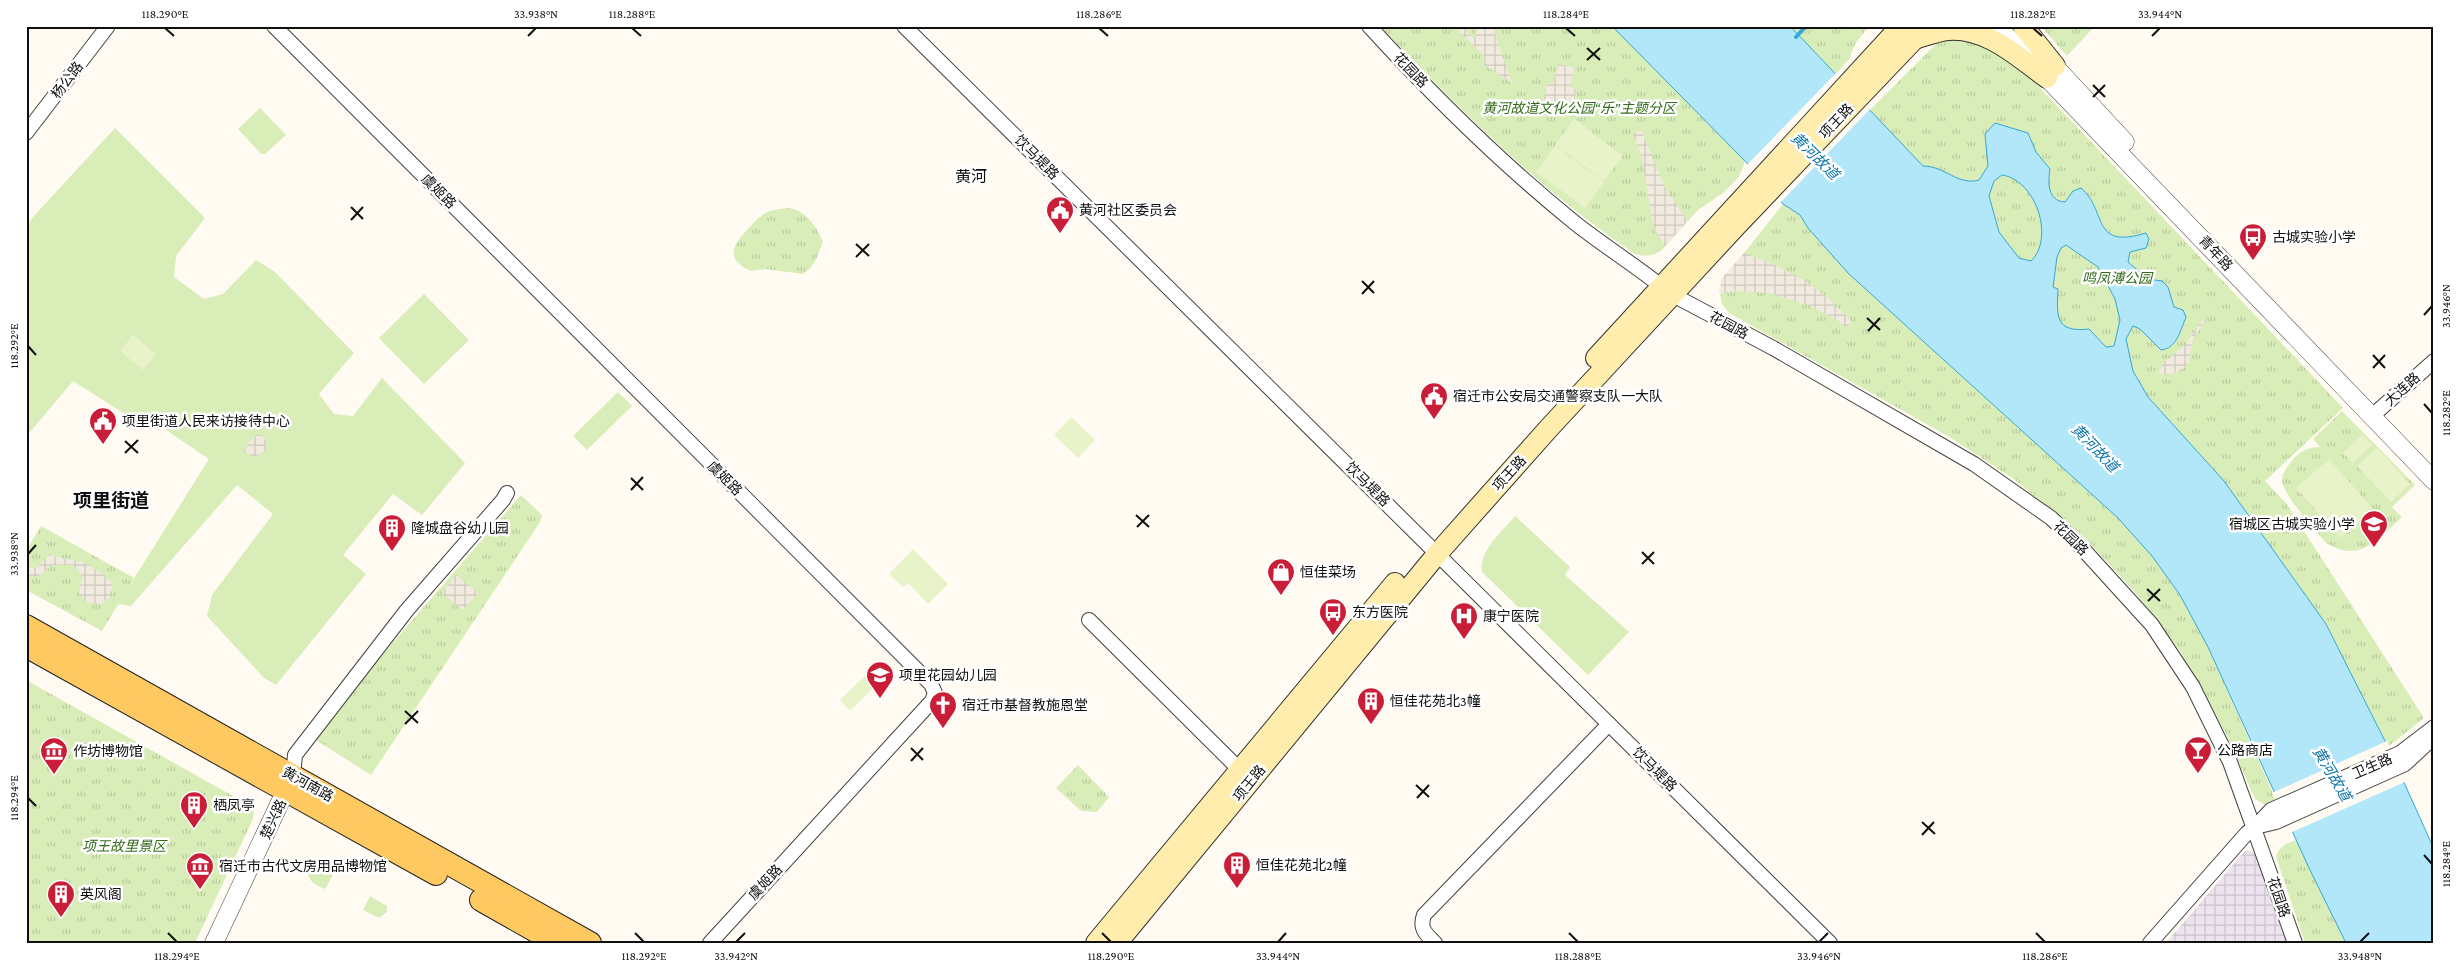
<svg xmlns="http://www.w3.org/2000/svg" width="2460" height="969" viewBox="0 0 2460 969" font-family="'Crimson Pro','Noto Sans SC',serif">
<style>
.industrial{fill:url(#industrial-grid)}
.grass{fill:#d9edb8}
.park{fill:url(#park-tufts)}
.pitch{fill:#e9f3ca}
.plaza{fill:url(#plaza-grid)}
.water{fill:#b2e7fa;stroke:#34a6d6;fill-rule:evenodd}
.pier{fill:#fffbf2}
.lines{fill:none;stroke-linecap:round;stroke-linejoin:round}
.stream{stroke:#34a6d6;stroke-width:4}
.minor-casing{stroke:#424242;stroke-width:16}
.tertiary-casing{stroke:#424242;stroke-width:19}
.secondary-casing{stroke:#313131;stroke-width:22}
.primary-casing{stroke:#202020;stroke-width:24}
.minor{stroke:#fff;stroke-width:14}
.tertiary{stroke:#fff;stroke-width:18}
.secondary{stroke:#ffedad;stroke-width:20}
.primary{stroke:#ffc962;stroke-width:22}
.ticks{fill:none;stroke:#0f0f0f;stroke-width:2}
.labels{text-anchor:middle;stroke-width:5;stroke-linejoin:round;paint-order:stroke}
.street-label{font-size:14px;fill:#0f0f0f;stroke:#fff}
.park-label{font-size:14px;font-style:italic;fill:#346c1a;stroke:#fff}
.poi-label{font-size:14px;fill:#0f0f0f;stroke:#fff;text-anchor:start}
.water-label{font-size:15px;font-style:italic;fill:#0f76ab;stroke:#fff}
.quarter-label{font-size:16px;fill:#0f0f0f;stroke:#fff}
.district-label{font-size:19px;font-weight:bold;fill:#0f0f0f;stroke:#fff}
.neatline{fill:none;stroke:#0f0f0f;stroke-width:2}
.ticks-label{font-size:12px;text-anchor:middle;fill:#0f0f0f}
</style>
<defs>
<pattern id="industrial-grid" width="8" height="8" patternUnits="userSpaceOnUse" patternTransform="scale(1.25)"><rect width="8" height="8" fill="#ece3ee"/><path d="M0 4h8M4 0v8" fill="none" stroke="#c9c2cb"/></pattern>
<pattern id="park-tufts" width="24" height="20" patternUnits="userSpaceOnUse" patternTransform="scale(1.25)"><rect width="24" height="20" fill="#d9edb8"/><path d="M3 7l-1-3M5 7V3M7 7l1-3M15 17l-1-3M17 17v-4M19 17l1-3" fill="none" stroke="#b9ca9d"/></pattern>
<pattern id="plaza-grid" width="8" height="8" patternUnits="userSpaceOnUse" patternTransform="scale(1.25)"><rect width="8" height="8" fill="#f1eadf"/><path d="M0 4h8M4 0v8" fill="none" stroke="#cdc8be"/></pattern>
</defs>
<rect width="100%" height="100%" fill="#fffbf2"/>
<!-- industrial -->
<path class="industrial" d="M2248,850l7,3 8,9 31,81h-128l78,-91z"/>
<!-- grass -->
<g class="grass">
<path d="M260,108l26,27 -21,19h-4l-23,-25z"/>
<path d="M115,128l90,90 -29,38 -2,21 30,22 19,-5 33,-34 19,12 79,81 -35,41 15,20 19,2 29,-38 83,85 -43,52 -29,-21 -50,61 23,19 -90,111 -12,-7 -57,-62 5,-21 61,-81 -36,-29 -106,121 -13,-2 91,-145 -58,-39 -15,1 -63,-40 -47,56v-209l7,-11z"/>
<path d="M424,294l45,46 -45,44 -45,-46z"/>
<path d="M618,392l14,14 -45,44 -14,-14z"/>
<path d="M1515,516l55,51 -5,8 64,57 -41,43 -106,-103c-3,-22 20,-40 33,-56z"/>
<path d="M312,866l21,9 -8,14c-9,-4 -17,-7 -17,-18z"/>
<path d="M370,896l17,10v6l-8,6 -16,-8z"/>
</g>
<!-- park -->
<g class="park">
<path d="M1380,26h232l132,134v5l-6,13 -15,15 -25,17 -37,41c-9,5 -15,6 -26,3 -95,-64 -176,-145 -255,-228z"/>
<path d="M1790,26h79l-14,18 -6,15 -13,15z"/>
<path d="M2041,26h54l-28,30z"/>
<path d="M1949,35l56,16 338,357 -78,73 21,22 138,215 -36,29 -62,-123 -102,-143 -76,-84 -92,-71 -186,-216 71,-71z"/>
<path d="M1783,204l17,11 8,13 40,45 270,245 34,38 28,39 28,52 68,153 -9,6 -12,-7 -29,-65 -46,-83 -47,-61 -52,-56 -66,-54 -64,-42 -222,-125 -7,-9 -3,-14 18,-28z"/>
<path d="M790,208c16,3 27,19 33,34 -6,14 -7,23 -20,32l-38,-5 -14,2c-25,-11 -20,-24 -4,-41 5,-5 10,-12 17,-16 8,-5 17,-5 26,-6z"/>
<path d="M2342,411l73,74 -23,22 10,10c-24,22 -43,48 -77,25 -10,-13 -43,-47 -43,-63 1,-7 5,-12 9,-17 7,-10 17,-15 29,-15l-7,-8z"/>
<path d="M521,495l21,20 -2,7 -169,253 -60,-38z"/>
<path d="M41,526l93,52 -32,53 -76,-41v-39z"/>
<path d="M26,680l225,126 3,7 -1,6 -58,124h-169z"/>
<path d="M1078,765l31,32 -12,15 -16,-1 -25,-23z"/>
<path d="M2296,840l50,103h-41l-29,-86c3,-11 10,-13 20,-17z"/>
</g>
<!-- pitch -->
<g class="pitch">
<path d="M1574,119l49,37 -19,25 -49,-36z"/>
<path d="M1555,146l49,36 -19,26 -49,-36z"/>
<path d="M133,335l23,19 -13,16 -23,-19z"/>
<path d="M1071,417l24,23 -17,18 -24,-23z"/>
<path d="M2362,435l10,10 -19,18 -10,-10z"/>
<path d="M2377,448l33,36 -19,18 -34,-36z"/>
<path d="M2329,459l44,50 -32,29 -45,-50z"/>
<path d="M913,549l35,35 -20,20 -20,-21 -5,4 -14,-13z"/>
<path d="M872,669l10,10 -32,32 -10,-11z"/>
</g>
<!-- plaza -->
<g class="plaza">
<path d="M1454,26h7l12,12 4,-2 -5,-10h20l20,57 -29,-19 2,-7z"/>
<path d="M1559,64l16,4 -6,19 7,2 -4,25 -30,-5 5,-26 6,1z"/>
<path d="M1641,130l24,58 23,33 -23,25 -9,-14 -4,-12 -10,-63 -9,-23z"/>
<path d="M1744,253l31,12 29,15 24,18 23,23 -5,6 -9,-7 -27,-14 -41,-13 -33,-2 -16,3 1,-15z"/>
<path d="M2205,317v5l-12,17 -5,25 -11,8 -10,3 -8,-2 3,-9 22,-18z"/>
<path d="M259,433l7,7v10l-11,7 -11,-5 6,-11z"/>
<path d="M49,555l36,8 18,11 8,8 1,6 -3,10 -8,6 -15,-2 -6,-8v-10l3,-5 -2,-5 -8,-9h-21l-15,12 -11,-2v-8l11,1z"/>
<path d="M456,575l22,18 -15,17 -21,-17z"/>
</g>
<!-- water -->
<path class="water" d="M1612,26h178l133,140c22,0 35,20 56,14l9,-14 -3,-32 10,-11 33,10 8,19 14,17c-2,13 -3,32 15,33l8,-11 8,-3c27,23 9,62 65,45l3,6 -3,9 -16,4 -2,10 20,17 14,2 6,6 6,20 9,3 3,7c-6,14 -9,31 -25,33l-21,-21 -7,-3 -7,13 7,32 15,26 76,84 102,143 62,123 46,102v94h-88l-37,-75 -101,-221 -28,-52 -28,-39 -34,-38 -270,-245 -40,-45 -8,-13 -17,-11 -39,-44zM2002,175c34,5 53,63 29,86l-12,-3 -20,-26 -10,-36 5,-15zM2066,245l32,22 17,32 5,21 -6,26 -8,1 -17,-18c-35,4 -32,-14 -31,-40l-5,-2 4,-30 4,-9z"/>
<!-- pier -->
<g class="pier">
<path d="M1837,72l34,36 -92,96 -33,-38z"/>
<path d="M2387,741l20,40 -117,52 -18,-40z"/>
</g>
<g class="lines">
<!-- stream -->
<path class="stream" d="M1796,37l10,-11"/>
<!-- minor casing -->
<g class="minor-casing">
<g id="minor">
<path d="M274,26l657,658 4,9 -3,8 -222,242"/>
<path d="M904,26l926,917"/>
<path d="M1369,26c64,70 132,137 206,197 28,22 58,41 86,63"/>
<path d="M26,133l82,-107"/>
<path d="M1673,295l100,53 201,116 77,54 31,30 70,77 41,62 37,75 65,181"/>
<path d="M2371,417l63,-56"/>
<path d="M1089,620l151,150"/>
<path d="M2434,727l-34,26 -129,57 -16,17 21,-5 129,-58 29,-27"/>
<path d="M293,776l2,-21 112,-145 96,-110 4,-7"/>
<path d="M1435,943c-9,-9 -16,-14 -11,-28l185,-191"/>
<path d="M2150,943l97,-110 8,-6"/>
</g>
</g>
<!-- tertiary casing -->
<g class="tertiary-casing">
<g id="tertiary">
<path d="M1997,26l437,455"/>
<path d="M2046,57l79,85"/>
<path d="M214,943l77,-164"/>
</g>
</g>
<!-- secondary casing -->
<g class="secondary-casing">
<g id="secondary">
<path d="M2023,26l32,40"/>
<path d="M1914,39c11,-3 23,-8 34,-9 39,-3 70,27 99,48"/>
<path d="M1596,358l305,-332"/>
<path d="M1096,943l299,-360"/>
<path d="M1117,943l321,-390 111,-125 189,-204 189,-198"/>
</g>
</g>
<!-- primary casing -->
<g class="primary-casing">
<g id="primary">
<path d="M26,626l564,317"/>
<path d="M26,646l410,228"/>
<path d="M481,900l76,43"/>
</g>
</g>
<!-- minor -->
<use href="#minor" class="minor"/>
<!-- tertiary -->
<use href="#tertiary" class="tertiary"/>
<!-- secondary -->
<use href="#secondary" class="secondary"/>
<!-- primary -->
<use href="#primary" class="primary"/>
</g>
<!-- ticks -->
<path class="ticks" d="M165,28l9,8M632,28l9,8M1099,28l9,8M1566,28l9,8M2033,28l9,8M528,36l8,-8M2152,36l8,-8M1587,48l13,12M1587,60l13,-12M2093,85l12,12M2093,97l12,-12M351,207l12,12M351,220l12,-13M856,244l13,12M856,257l13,-13M1362,281l12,12M1362,294l12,-13M2424,315l8,-9M1867,318l13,12M1868,331l12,-13M28,346l8,9M2373,355l12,13M2373,368l12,-13M2424,404l8,9M125,441l13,12M125,453l13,-13M631,478l12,12M631,490l12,-13M1136,515l13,12M1137,527l12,-12M1642,552l12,12M28,554l8,-9M1642,564l12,-12M2147,589l13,12M2148,601l12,-12M405,711l13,12M405,724l13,-13M911,748l12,12M911,761l12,-13M1416,785l13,12M28,798l8,8M1417,798l12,-13M1922,822l13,12M1922,835l12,-13M2424,855l8,9M168,933l9,9M635,933l9,9M1102,933l9,9M1569,933l9,9M2036,933l9,9M736,942l9,-9M1278,942l8,-9M1819,942l9,-9M2360,942l9,-9"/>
<!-- icons -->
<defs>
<g id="civic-pin" transform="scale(1.4375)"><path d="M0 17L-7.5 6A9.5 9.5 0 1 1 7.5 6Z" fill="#ca1d37" stroke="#fff"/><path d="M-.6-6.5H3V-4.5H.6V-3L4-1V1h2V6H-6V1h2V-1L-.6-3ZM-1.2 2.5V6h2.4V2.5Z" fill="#fff"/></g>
<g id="bus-pin" transform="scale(1.4375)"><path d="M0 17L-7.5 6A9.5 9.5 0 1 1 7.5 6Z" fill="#ca1d37" stroke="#fff"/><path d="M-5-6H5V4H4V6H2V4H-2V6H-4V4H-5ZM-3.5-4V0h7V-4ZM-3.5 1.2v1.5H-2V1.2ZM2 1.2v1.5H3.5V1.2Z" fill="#fff"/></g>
<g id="school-pin" transform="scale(1.4375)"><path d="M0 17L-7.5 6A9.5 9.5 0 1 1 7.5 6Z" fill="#ca1d37" stroke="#fff"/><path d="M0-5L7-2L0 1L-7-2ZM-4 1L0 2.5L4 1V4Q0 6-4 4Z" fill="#fff"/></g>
<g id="building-pin" transform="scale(1.4375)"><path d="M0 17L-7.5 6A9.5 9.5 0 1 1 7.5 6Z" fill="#ca1d37" stroke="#fff"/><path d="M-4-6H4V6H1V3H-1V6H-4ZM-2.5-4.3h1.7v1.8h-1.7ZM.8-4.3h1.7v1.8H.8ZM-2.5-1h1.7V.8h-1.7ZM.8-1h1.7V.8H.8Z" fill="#fff"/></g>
<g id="shop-pin" transform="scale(1.4375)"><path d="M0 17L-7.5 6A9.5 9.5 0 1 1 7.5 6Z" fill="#ca1d37" stroke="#fff"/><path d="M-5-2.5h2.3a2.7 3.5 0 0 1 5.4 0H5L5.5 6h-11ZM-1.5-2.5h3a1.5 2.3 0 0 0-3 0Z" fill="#fff"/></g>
<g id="hospital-pin" transform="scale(1.4375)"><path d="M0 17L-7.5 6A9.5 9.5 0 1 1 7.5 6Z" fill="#ca1d37" stroke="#fff"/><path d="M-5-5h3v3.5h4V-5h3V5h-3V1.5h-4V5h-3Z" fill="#fff"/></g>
<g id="church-pin" transform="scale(1.4375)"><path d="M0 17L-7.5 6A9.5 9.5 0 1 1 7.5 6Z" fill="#ca1d37" stroke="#fff"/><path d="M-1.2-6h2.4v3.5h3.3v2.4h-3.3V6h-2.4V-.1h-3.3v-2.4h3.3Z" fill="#fff"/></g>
<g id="bar-pin" transform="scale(1.4375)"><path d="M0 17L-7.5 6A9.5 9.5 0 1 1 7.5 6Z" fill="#ca1d37" stroke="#fff"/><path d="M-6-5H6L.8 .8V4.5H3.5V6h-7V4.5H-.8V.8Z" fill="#fff"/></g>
<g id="museum-pin" transform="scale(1.4375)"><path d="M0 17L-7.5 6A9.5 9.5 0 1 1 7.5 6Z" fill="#ca1d37" stroke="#fff"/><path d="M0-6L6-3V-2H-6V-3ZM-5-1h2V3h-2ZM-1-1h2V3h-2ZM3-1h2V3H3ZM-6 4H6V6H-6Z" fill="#fff"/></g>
</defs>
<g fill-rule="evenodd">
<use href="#civic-pin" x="1060" y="210"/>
<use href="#bus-pin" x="2253" y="237"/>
<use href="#civic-pin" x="1434" y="396"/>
<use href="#civic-pin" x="103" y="421"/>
<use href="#school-pin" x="2374" y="524"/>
<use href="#building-pin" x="392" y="528"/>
<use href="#shop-pin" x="1281" y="572"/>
<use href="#bus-pin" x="1333" y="612"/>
<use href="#hospital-pin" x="1464" y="616"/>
<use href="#school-pin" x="880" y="675"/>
<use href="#building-pin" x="1371" y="701"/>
<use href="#church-pin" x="943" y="705"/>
<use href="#bar-pin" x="2198" y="750"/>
<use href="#museum-pin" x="54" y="751"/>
<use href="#building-pin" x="194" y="805"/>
<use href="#building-pin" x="1237" y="865"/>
<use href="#museum-pin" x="200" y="866"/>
<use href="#building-pin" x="61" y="894"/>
</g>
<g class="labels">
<!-- street labels -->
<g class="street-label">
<text transform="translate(1411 70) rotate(46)" y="5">花园路</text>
<text transform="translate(67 80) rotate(-53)" y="5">杨公路</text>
<text transform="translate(1836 121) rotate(-47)" y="5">项王路</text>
<text transform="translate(1037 157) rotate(45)" y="5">饮马堤路</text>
<text transform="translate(439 191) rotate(45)" y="5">虞姬路</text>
<text transform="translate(2216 253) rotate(47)" y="5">青年路</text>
<text transform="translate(1729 325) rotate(28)" y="5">花园路</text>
<text transform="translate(2402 389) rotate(-42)" y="5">大连路</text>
<text transform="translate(1509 473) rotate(-48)" y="5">项王路</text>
<text transform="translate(725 478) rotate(45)" y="5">虞姬路</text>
<text transform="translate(1368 484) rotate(45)" y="5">饮马堤路</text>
<text transform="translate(2071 538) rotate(44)" y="5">花园路</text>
<text transform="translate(2372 766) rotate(-24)" y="5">卫生路</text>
<text transform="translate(1655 769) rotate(45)" y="5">饮马堤路</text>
<text transform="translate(1249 783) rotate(-51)" y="5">项王路</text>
<text transform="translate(308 784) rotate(29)" y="5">黄河南路</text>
<text transform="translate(273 819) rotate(-65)" y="5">楚兴路</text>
<text transform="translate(765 882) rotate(-47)" y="5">虞姬路</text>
<text transform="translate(2279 897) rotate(71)" y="5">花园路</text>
</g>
<!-- park labels -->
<g class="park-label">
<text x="1579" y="113">黄河故道文化公园“乐”主题分区</text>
<text x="2117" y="283">鸣凤溥公园</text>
<text x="124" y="851">项王故里景区</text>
</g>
<!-- poi labels -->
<g class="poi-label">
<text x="1079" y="215">黄河社区委员会</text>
<text x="2272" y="242">古城实验小学</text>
<text x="1453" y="401">宿迁市公安局交通警察支队一大队</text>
<text x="122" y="426">项里街道人民来访接待中心</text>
<text x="2355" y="529" text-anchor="end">宿城区古城实验小学</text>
<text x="411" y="533">隆城盘谷幼儿园</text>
<text x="1300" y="577">恒佳菜场</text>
<text x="1352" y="617">东方医院</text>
<text x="1483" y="621">康宁医院</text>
<text x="899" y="680">项里花园幼儿园</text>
<text x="1390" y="706">恒佳花苑北3幢</text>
<text x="962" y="710">宿迁市基督教施恩堂</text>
<text x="2217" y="755">公路商店</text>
<text x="73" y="756">作坊博物馆</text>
<text x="213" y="810">栖凤亭</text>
<text x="1256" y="870">恒佳花苑北2幢</text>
<text x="219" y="871">宿迁市古代文房用品博物馆</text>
<text x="80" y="899">英风阁</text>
</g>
<!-- water labels -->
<g class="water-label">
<text transform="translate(1815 156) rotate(44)" y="5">黄河故道</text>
<text transform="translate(2095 448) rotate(46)" y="5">黄河故道</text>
<text transform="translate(2332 774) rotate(59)" y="5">黄河故道</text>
</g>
<!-- quarter labels -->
<g class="quarter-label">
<text x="971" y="182">黄河</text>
</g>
<!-- district labels -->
<g class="district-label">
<text x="111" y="507">项里街道</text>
</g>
</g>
<!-- border -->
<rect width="2460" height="969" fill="none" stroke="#ffffff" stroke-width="55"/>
<rect x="28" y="28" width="2404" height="914" class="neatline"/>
<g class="ticks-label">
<text x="165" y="18">118.290°E</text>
<text x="536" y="18">33.938°N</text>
<text x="632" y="18">118.288°E</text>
<text x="1099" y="18">118.286°E</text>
<text x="1566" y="18">118.284°E</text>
<text x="2033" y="18">118.282°E</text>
<text x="2160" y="18">33.944°N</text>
<text transform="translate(2446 306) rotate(-90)" y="4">33.946°N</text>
<text transform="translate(14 346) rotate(-90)" y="4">118.292°E</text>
<text transform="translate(2446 413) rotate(-90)" y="4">118.282°E</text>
<text transform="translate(14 554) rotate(-90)" y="4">33.938°N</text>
<text transform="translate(14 798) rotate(-90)" y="4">118.294°E</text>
<text transform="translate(2446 864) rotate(-90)" y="4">118.284°E</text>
<text x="177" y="960">118.294°E</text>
<text x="644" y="960">118.292°E</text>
<text x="736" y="960">33.942°N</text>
<text x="1111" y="960">118.290°E</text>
<text x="1278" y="960">33.944°N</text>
<text x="1578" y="960">118.288°E</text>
<text x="1819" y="960">33.946°N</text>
<text x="2045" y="960">118.286°E</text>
<text x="2360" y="960">33.948°N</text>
</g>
</svg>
